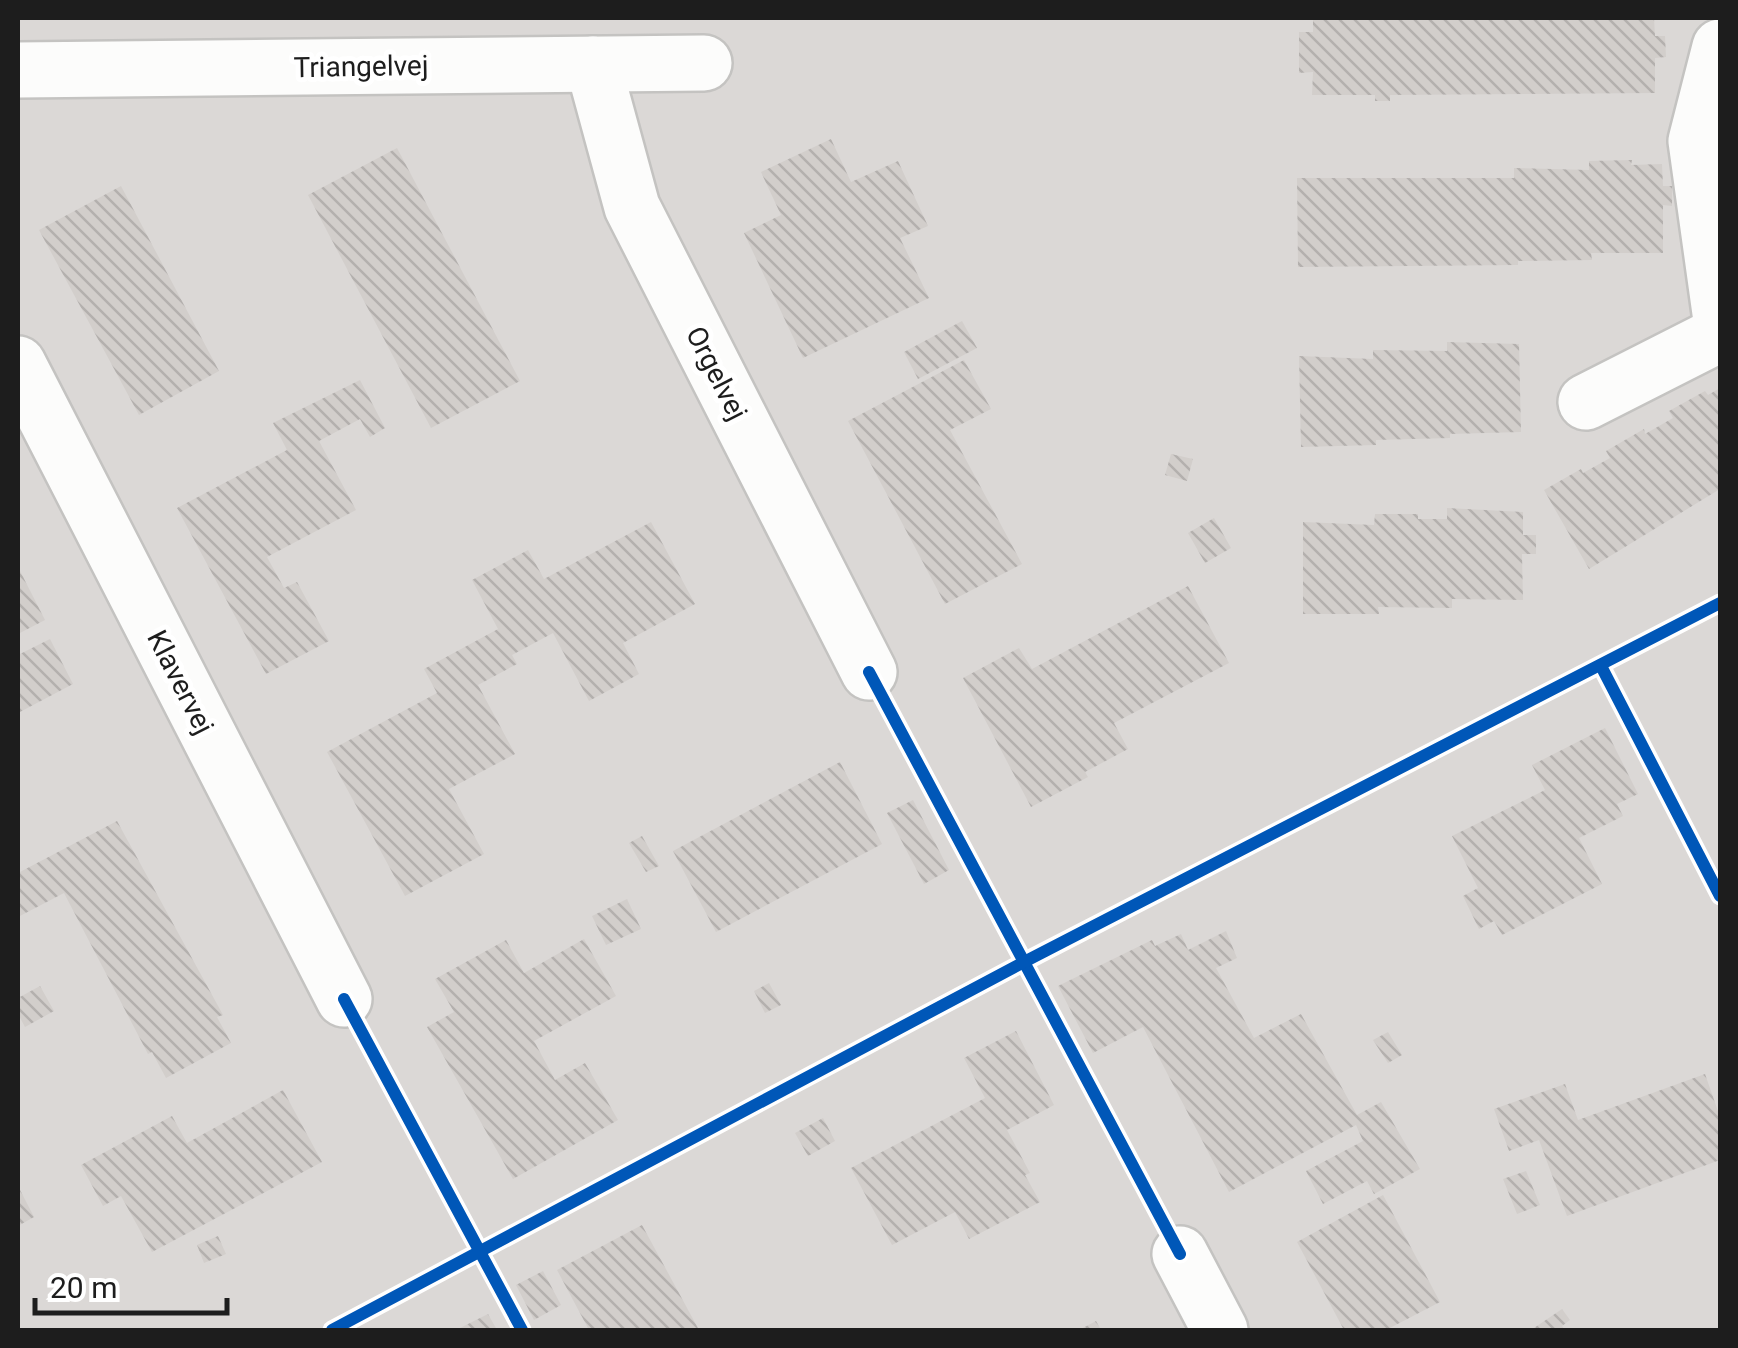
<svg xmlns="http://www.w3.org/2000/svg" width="1738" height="1348" viewBox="0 0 1738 1348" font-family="Roboto,sans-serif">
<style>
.residential{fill:#dbd8d6}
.building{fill:url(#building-back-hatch)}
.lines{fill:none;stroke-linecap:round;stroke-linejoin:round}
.minor-casing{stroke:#c4c3c1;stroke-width:60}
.minor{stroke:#fcfcfb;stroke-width:55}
.cycleway-casing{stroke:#fff;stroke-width:19}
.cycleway{stroke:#0057b8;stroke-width:12}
.labels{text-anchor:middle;stroke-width:10;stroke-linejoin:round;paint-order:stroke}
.street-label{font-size:28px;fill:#1d1d1d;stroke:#fff}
</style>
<defs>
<pattern id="building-back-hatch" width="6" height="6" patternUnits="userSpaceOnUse" patternTransform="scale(2.5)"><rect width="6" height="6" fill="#d2cecb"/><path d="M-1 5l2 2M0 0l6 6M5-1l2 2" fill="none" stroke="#b4b0ae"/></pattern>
</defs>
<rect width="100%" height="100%" fill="#ece8e4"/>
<!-- residential -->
<rect class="residential" x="18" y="18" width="1702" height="1312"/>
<!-- building -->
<g class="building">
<path d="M1313,18h341l1,18h10l1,21 -11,1v35l-265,2v6h-15v-6h-63l1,-23 -14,1v-41h14z"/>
<path d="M831,139l20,43 47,-21 30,65 -28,12 29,60 -126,60 -59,-125 37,-18 -20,-43z"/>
<path d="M397,148l123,233 -89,47 -123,-233z"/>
<path d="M1632,160l-1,5 31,-1 1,22h9v20l-9,-1v48h-72l1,7 -74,1v4l-220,2 -1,-89h217v-10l75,2v-9z"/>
<path d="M121,186l98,185 -80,44 -100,-185z"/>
<path d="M962,321l15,27 -59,31 -14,-27z"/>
<path d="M1447,342l72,2 2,88 -71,2v4l-74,2v5l-75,2 -2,-91 74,3v-9l74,1z"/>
<path d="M964,360l27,49 -41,21 72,134 -77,40 -97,-183z"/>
<path d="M360,380l25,48 -15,9 -10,-18 -41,22 37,69 -89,47 17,31 13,-6 32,59 -63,33 -89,-166 110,-58 -14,-27z"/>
<path d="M1720,388v101l-131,80 -45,-79 37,-21 2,4 27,-15 -4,-7 38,-22 1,5 28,-16 -4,-7 36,-20 3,4z"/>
<path d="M1171,454l22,5 -6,22 -22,-6z"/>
<path d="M1447,508l76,4v23h13v19h-14l1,46 -71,-1v9l-74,-1 1,7h-76v-92l71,3 1,-11h43v5h29z"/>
<path d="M1214,518l17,30 -26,15 -17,-30z"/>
<path d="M651,522l44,82 -72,39 16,31 -50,27 -36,-68 -41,22 5,9 -39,21 37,69 -66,35 35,65 -79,42 -78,-144 110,-59 -13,-24 74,-40 -26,-49 56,-30 16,29z"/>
<path d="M18,567l27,53 -27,14z"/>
<path d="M1188,586l41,77 -115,60 14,26 -43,23 3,5 -57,30 -68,-129 56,-30 13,21z"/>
<path d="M50,639l23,45 -55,29v-58z"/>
<path d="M1605,728l33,66 -21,10 6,12 -44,22 23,46 -100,51 -8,-14 -15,8 -16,-33 15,-8 -26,-52 93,-46 -13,-25z"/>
<path d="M840,762l42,82 -166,88 -43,-81z"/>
<path d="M913,800l36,70 -25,14 -37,-71z"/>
<path d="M117,821l106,194 -6,2 14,26 -65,35 -14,-26 -4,2 -84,-161 -46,24v-44z"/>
<path d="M642,836l17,30 -13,6 -17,-29z"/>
<path d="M627,899l14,30 -35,16 -14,-29z"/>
<path d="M1226,931l11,27 -21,10 38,70 47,-24 56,101 24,-13 39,67 -46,25 -7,-13 -44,23 -17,-33 57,-30 -7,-16 -127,67 -86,-165 -50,26 -35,-67 94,-46 3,6 26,-12 7,16z"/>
<path d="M584,939l32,57 -82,45 21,39 30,-17 33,57 -105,59 -86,-152 27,-15 -19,-33 71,-39 18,33z"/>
<path d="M769,983l12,22 -16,8 -11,-22z"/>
<path d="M40,986l14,25 -29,16 -7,-13v-16z"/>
<path d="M1016,1031l38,74 -47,25 23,43 -5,2 15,27 -71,37 -14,-27 -63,33 -41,-77 134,-70 -21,-40z"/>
<path d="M1388,1032l14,23 -14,8 -15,-23z"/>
<path d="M1705,1074l15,43v43l-153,56 -28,-76 -30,11 -15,-42 71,-25 13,36z"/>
<path d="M283,1090l39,72 -170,90 -31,-56 -18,10 -22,-41 91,-49 15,27z"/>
<path d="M823,1118l12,23 -27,15 -13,-23z"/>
<path d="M1526,1171l14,34 -23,9 -14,-35z"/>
<path d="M18,1186l16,31 -16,9z"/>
<path d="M1383,1195l57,107 -54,28h-42l-47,-88z"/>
<path d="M642,1225l57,105h-110l-32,-60z"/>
<path d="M218,1236l8,18 -22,9 -7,-18z"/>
<path d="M543,1271l18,34 -27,15 -18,-35z"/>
<path d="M1562,1309l8,11 -8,6 3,4h-34z"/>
<path d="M488,1314l9,16h-41z"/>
<path d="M1096,1321l5,9h-22z"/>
</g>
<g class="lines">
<!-- minor casing -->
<g class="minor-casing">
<g id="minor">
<path d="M1720,47l-24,94 24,172"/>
<path d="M593,64l39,143 237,465"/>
<path d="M18,70l686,-7"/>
<path d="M18,364l326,635"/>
<path d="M1586,402l134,-68"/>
<path d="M1180,1254l40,76"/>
</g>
</g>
<!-- minor -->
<use href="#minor" class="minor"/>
<!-- cycleway casing -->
<g class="cycleway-casing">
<g id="cycleway">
<path d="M1601,666l119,230"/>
<path d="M869,672l311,582"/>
<path d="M344,999l178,331"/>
<path d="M332,1330l692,-368 696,-359"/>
</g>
</g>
<!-- cycleway -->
<use href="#cycleway" class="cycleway"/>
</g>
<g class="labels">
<!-- street labels -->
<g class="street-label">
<text transform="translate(361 66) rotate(-1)" y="10">Triangelvej</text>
<text transform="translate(717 373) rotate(63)" y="10">Orgelvej</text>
<text transform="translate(181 682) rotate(63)" y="10">Klavervej</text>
</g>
</g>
<!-- border -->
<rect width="1738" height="1348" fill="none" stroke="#1d1d1d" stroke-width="40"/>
<!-- scale -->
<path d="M35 1298v15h192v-15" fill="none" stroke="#1d1d1d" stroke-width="5"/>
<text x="50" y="1298" font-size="30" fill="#1d1d1d" stroke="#ffffff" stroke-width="8" paint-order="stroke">20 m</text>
</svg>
